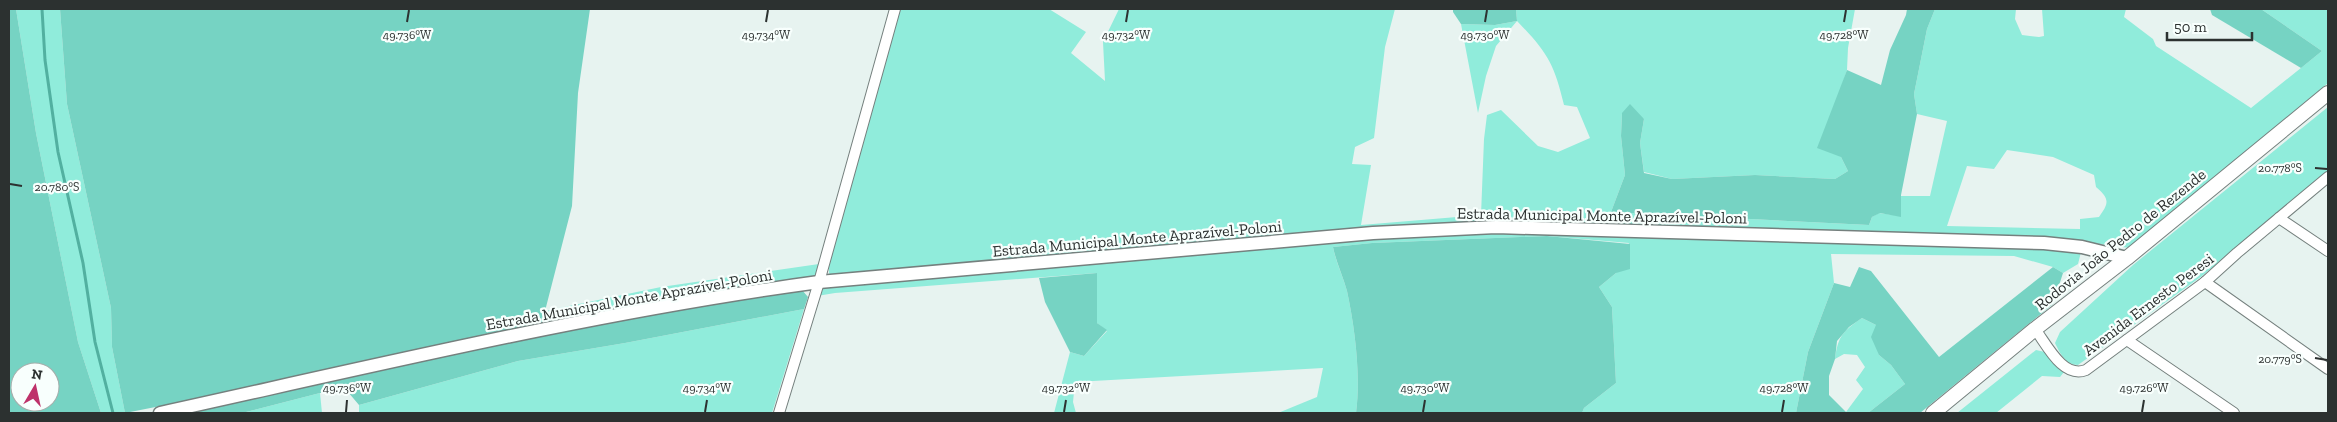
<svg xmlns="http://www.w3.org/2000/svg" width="2337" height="422" viewBox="0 0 2337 422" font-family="'Zilla Slab',serif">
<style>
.green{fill:#90ecdb;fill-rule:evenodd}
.forest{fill:#76d3c3;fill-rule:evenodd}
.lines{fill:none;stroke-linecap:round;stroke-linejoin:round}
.stream{stroke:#52b0a0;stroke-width:3}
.minor-casing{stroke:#75807e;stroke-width:12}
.tertiary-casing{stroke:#75807e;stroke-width:15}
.secondary-casing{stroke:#75807e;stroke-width:16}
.minor{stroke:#fff;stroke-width:10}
.tertiary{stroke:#fff;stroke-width:12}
.secondary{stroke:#fff;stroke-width:14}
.ticks{fill:none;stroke:#2c3130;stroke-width:2}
.labels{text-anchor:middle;stroke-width:4.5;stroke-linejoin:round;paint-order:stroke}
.street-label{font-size:16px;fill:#2c3130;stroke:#f8fffd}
.ticks-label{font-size:12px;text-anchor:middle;fill:#2c3130;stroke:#f8fffd;stroke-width:4.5;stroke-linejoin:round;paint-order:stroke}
</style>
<rect width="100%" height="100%" fill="#e7f3f0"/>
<!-- green -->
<g class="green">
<path d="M16,9h44l7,95 44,204 1,39 13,66h-24l-23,-71 -42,-209z"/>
<path d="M900,9h149l37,23 -15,21 34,28 -2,-39 16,-33h276l-10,38 -11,91 -19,9 -3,17 19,1 -10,60 120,-10 3,-76 3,-24 14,-5 37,36 20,6 32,-14 -13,-31 -13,-2c-10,-42 -17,-53 -47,-84l-21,25 -10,30 -8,37 -17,-89 34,1 22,-4 -1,-12h339l-7,39 -1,22 -11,33 5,54 7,14 -13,8 -80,-4 -83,4 -28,-7 -4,-29 4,-24 -22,-6 -1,23 4,39 -14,37 258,13 3,-8 7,-4 22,3v-20h29l17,-75 -30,-7 -3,-20 13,-65 8,-20h81l-1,10 7,16 17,2 5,-1 -2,-27h84l-2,8 29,22 3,7 95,62 71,-57 -61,-42h67v74l-198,165 -46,-6 -589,-19 -664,53 -2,-3v-10zM2007,150l46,7 41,18 2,12c14,12 13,16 3,30l-19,2v10l-133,-3 20,-60 27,3z"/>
<path d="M2328,107v64l-126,105 -124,89c-13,0 -18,-12 -23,-22l5,-11 73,-67z"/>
<path d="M1497,230l546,16 38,6 -3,12 -15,9 -10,-6 -39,-11 -183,-2 3,29 -26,69 -12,61h-214l2,-5 32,-25 -4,-76 -13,-20 17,-14 13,-30 -82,-7 -175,7 -39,4c3,16 10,29 14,44 8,37 14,85 9,122h-78l39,-16 6,-29 -248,14 -2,20 3,11h-22l16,-61 14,4 23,-25 -10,-8v-50l-262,20 -18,3 4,-9 553,-51z"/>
<path d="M819,264l-2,13 -274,48 2,-14 116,-24z"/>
<path d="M804,309l-32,104h-413v-8l159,-44 107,-18z"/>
<path d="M1862,318l14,7 3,30 12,10 14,19 -37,29h-21l-1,-1 17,-23 -7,-9 9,-13 -8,-12 -13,-1 -9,5c3,-23 8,-28 27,-41z"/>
<path d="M2036,350l9,2 19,20 -4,5 -18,-1 -46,37h-39z"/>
<path d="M320,393l2,20h-80z"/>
</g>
<!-- forest -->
<g class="forest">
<path d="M9,9h7l20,124 42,209 23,71h-92zM20,372h30v30h-30z"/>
<path d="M60,9h530l-12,84 -6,113 -27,105 -2,14 -255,56 -163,32 -13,-66 -1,-39 -44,-204z"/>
<path d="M1453,9h63l1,12 -22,4 -34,-1 -8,-12z"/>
<path d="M1907,9h28l-8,20 -13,65 3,20 -16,81v22l-21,-4 -8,4 -3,8 -258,-13 14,-37 -4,-39 1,-23 8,-9 14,15 -4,24 4,30 28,6 83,-4 80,4 13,-8 -7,-14 -24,-9 30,-78 34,15 9,-35 16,-35z"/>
<path d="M2210,9h51l61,42 -21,17 -89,-53z"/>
<path d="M1547,236l83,8v25l-14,4 -17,14 13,20 4,76 -32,25 -2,5h-226c5,-37 -1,-85 -9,-122 -4,-15 -11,-29 -14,-44l39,-4z"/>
<path d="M1859,267l12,4 68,86 114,-90 10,6 -10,31 -133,109h-52l37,-29 -14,-19 -12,-10 -8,-18 5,-12 -14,-7 -13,9 -12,14 -2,18 -6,17v19l18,18h-51l12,-61 26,-69 16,4z"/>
<path d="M1097,273v50l10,7 -23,26 -14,-4 -25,-50 -6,-24z"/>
<path d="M802,290l6,7 -4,12 -179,34 -107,18 -159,44 -11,-13 -28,1 -78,20h-67l286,-62 210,-41z"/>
</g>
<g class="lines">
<!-- stream -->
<path class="stream" d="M42,9l3,51 13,92 25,111 12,79 18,71"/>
<!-- minor casing -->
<g class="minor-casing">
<g id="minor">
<path d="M2279,218l49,33"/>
<path d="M2205,282l123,87"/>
<path d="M2035,329c12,16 28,50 51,41l119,-88 32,-29 91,-76"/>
<path d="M2127,340l107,73"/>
<path d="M779,413l40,-131 76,-273"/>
</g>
</g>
<!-- tertiary casing -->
<g class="tertiary-casing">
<path id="tertiary" d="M160,413c218,-48 437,-101 659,-131l554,-49 123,-6 548,16 38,4 45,11"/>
</g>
<!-- secondary casing -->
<g class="secondary-casing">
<path id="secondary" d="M1933,413l102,-84 92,-71 201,-165"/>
</g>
<!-- minor -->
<use href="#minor" class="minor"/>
<!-- tertiary -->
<use href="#tertiary" class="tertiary"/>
<!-- secondary -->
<use href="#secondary" class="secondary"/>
</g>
<!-- ticks -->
<path class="ticks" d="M407,22l2,-12M766,22l2,-12M1126,22l2,-12M1485,22l2,-12M1844,22l2,-12M2315,168l12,1M10,184l12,2M2315,358l12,2M346,412l1,-12M705,412l2,-12M1064,412l2,-12M1423,412l2,-12M1782,412l2,-12M2142,412l2,-12"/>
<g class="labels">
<!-- street labels -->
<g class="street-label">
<text transform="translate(1602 215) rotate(1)" y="6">Estrada Municipal Monte Aprazível-Poloni</text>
<text transform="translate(1137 238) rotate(-5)" y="6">Estrada Municipal Monte Aprazível-Poloni</text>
<text transform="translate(2120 239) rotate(-39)" y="6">Rodovia João Pedro de Rezende</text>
<text transform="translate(629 299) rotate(-10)" y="6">Estrada Municipal Monte Aprazível-Poloni</text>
<text transform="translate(2148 304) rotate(-37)" y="6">Avenida Ernesto Peresi</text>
</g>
</g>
<g class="ticks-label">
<text x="407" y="39">49.736°W</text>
<text x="766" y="39">49.734°W</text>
<text x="1126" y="39">49.732°W</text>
<text x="1485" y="39">49.730°W</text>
<text x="1844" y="39">49.728°W</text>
<text x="2280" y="172">20.778°S</text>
<text x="57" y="191">20.780°S</text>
<text x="2280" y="363">20.779°S</text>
<text x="347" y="392">49.736°W</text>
<text x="707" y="392">49.734°W</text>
<text x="1066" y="392">49.732°W</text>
<text x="1425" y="392">49.730°W</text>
<text x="1784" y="392">49.728°W</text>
<text x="2144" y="392">49.726°W</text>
</g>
<!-- border -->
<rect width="2337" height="422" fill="none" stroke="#2c3130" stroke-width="20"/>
<!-- north arrow -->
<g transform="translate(35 387) rotate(9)"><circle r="24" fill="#f8fffd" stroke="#a6adab"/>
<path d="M0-4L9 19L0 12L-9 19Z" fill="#be326a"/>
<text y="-8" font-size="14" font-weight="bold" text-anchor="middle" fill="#2c3130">N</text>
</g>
<!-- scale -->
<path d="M2167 32v8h85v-8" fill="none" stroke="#2c3130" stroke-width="2.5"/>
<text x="2174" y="32" font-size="15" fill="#2c3130" stroke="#f8fffd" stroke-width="4" paint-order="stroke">50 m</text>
</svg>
